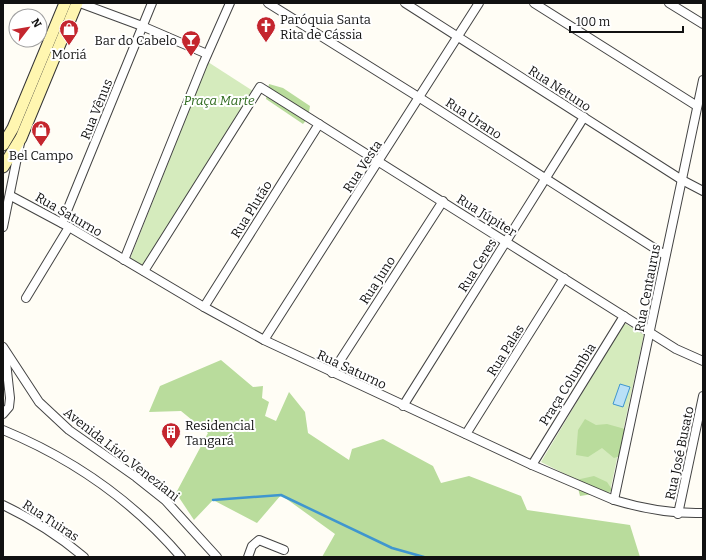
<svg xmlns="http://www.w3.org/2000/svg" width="706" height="560" viewBox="0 0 706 560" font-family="Bitter,serif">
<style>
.green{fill:#d5ebbd}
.forest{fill:#b9dc9c}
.water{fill:#b9e0f7;stroke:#3f96cf}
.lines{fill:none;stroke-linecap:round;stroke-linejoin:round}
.stream{stroke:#3f96cf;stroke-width:2.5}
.street-casing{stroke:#444;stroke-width:10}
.secondary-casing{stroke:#333;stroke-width:13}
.street{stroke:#fff;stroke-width:8}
.secondary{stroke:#fff6b0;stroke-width:11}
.labels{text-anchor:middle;stroke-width:4;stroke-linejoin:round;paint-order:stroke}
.poi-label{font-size:13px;fill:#111;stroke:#fff;text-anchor:start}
.street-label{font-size:13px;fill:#111;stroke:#fff}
.park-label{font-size:13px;font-style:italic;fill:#2f6b1f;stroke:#fff}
</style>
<rect width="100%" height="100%" fill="#fffdf5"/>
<!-- green -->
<g class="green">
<path d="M208,62l45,29 -109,176 -14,-8z"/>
<path d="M624,323l20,11 -35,162 -68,-34z"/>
</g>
<!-- forest -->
<g class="forest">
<path d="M269,84l14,4 27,18 -2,12 -5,6 -37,-25z"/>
<path d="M221,360l32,27 10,-1 -1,12 7,4 -4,14 11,5 13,-29 16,20 3,21 41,27 3,-11 31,-10 50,27 8,17 28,-7 52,20 6,14 103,15 10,32h-318l13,-23 -54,-39 -24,28 -44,-23 -19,20 -18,-27 32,-60 -27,-22 -32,1 11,-26z"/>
<path d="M585,419l11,6 11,-1 18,5 2,25 -13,4 -12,-10 -14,9 -12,-2 2,-25z"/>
<path d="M594,476l13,6 6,9 -33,5 -4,-16z"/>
</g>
<!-- water -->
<path class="water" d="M620,384l10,3 -7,20 -10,-3z"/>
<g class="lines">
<!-- stream -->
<path class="stream" d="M213,500l68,-5 111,53 32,9"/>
<!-- street casing -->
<g class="street-casing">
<g id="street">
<path d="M80,3l62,23 65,28"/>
<path d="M268,3l152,95 245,157"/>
<path d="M405,3l277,177 21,11"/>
<path d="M534,3l163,103"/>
<path d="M669,3l34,21"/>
<path d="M11,196l58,31 135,80 60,33 268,125 82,35c30,9 58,14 89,13"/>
<path d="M62,223l90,-220"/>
<path d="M3,227l17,-84"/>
<path d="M124,260l79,-196 27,-61"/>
<path d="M144,271l116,-184 416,262 27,12"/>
<path d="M26,298l43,-71"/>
<path d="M204,307l115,-183"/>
<path d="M264,340l215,-337"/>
<path d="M3,347l36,55 30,28 67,47 29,23 52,57"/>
<path d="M332,373l111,-172"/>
<path d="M403,406l181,-289"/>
<path d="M3,414l6,-7 1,-9 -5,-45"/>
<path d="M3,430c68,28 130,71 178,127"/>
<path d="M466,434l98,-156"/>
<path d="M532,465l92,-149"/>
<path d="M614,500l89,-420"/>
<path d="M3,505c29,14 56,31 81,52"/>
<path d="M678,514l25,-118"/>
<path d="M248,557l4,-11 7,-6 25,10"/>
</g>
</g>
<!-- secondary casing -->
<g class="secondary-casing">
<g id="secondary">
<path d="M3,145l10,-17 52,-125"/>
<path d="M3,167l18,-29 56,-135"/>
</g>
</g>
<!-- street -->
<use href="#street" class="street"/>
<!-- secondary -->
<use href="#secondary" class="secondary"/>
</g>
<!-- icons -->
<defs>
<g id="church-pin" transform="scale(1)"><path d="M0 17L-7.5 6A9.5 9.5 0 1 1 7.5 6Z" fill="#c4262e" stroke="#fff"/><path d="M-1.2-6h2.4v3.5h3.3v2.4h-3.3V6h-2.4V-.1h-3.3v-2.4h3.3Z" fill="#fff"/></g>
<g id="shop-pin" transform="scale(1)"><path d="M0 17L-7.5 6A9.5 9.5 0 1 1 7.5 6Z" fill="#c4262e" stroke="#fff"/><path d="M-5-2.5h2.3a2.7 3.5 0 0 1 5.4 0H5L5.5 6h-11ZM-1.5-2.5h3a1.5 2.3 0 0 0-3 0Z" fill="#fff"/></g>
<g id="bar-pin" transform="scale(1)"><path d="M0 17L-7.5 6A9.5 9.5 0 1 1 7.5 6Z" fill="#c4262e" stroke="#fff"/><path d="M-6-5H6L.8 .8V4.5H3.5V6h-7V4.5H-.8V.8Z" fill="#fff"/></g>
<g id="building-pin" transform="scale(1)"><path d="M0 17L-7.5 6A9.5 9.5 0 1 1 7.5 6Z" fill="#c4262e" stroke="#fff"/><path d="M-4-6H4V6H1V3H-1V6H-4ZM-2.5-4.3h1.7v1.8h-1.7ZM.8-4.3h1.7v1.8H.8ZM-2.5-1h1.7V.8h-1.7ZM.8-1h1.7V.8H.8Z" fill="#fff"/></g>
</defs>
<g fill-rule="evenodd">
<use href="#church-pin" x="266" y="26"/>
<use href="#shop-pin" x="69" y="29"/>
<use href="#bar-pin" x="191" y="40"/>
<use href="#shop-pin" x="41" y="130"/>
<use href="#building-pin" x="171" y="432"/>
</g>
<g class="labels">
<!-- poi labels -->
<g class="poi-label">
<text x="280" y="24">Paróquia Santa<tspan x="280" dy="15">Rita de Cássia</tspan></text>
<text x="177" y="45" text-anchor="end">Bar do Cabelo</text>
<text x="69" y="59" text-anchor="middle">Moriá</text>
<text x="41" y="160" text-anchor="middle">Bel Campo</text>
<text x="185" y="430">Residencial<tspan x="185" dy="15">Tangará</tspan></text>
</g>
<!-- street labels -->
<g class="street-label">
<text transform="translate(560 88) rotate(33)" y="5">Rua Netuno</text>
<text transform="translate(96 109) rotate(-68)" y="5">Rua Vênus</text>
<text transform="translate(474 118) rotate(33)" y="5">Rua Urano</text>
<text transform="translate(362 166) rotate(-57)" y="5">Rua Vesta</text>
<text transform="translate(251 209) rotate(-58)" y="5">Rua Plutão</text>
<text transform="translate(69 214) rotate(30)" y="5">Rua Saturno</text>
<text transform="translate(487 215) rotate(32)" y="5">Rua Júpiter</text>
<text transform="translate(477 265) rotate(-58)" y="5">Rua Ceres</text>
<text transform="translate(377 280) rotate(-57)" y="5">Rua Juno</text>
<text transform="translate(647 288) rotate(-79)" y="5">Rua Centaurus</text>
<text transform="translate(505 350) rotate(-58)" y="5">Rua Palas</text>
<text transform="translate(352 369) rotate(25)" y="5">Rua Saturno</text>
<text transform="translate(567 384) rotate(-58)" y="5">Praça Columbia</text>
<text transform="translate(679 453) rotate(-78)" y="5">Rua José Busato</text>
<text transform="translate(122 454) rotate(38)" y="5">Avenida Lívio Veneziani</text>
<text transform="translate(51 520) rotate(33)" y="5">Rua Tuiras</text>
</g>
<!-- park labels -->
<g class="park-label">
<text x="219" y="105">Praça Marte</text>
</g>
</g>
<!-- border -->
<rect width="706" height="560" fill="none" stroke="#111111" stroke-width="8"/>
<!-- north arrow -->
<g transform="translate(28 28) rotate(59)"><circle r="19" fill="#ffffff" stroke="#a0a0a0"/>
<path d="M0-3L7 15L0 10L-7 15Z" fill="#c4262e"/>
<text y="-6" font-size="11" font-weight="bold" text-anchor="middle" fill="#111111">N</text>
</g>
<!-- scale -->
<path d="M570 26v6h113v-6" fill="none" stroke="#111111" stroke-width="2"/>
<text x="576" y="26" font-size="12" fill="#111111" stroke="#ffffff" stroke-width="3" paint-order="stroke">100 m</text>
</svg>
